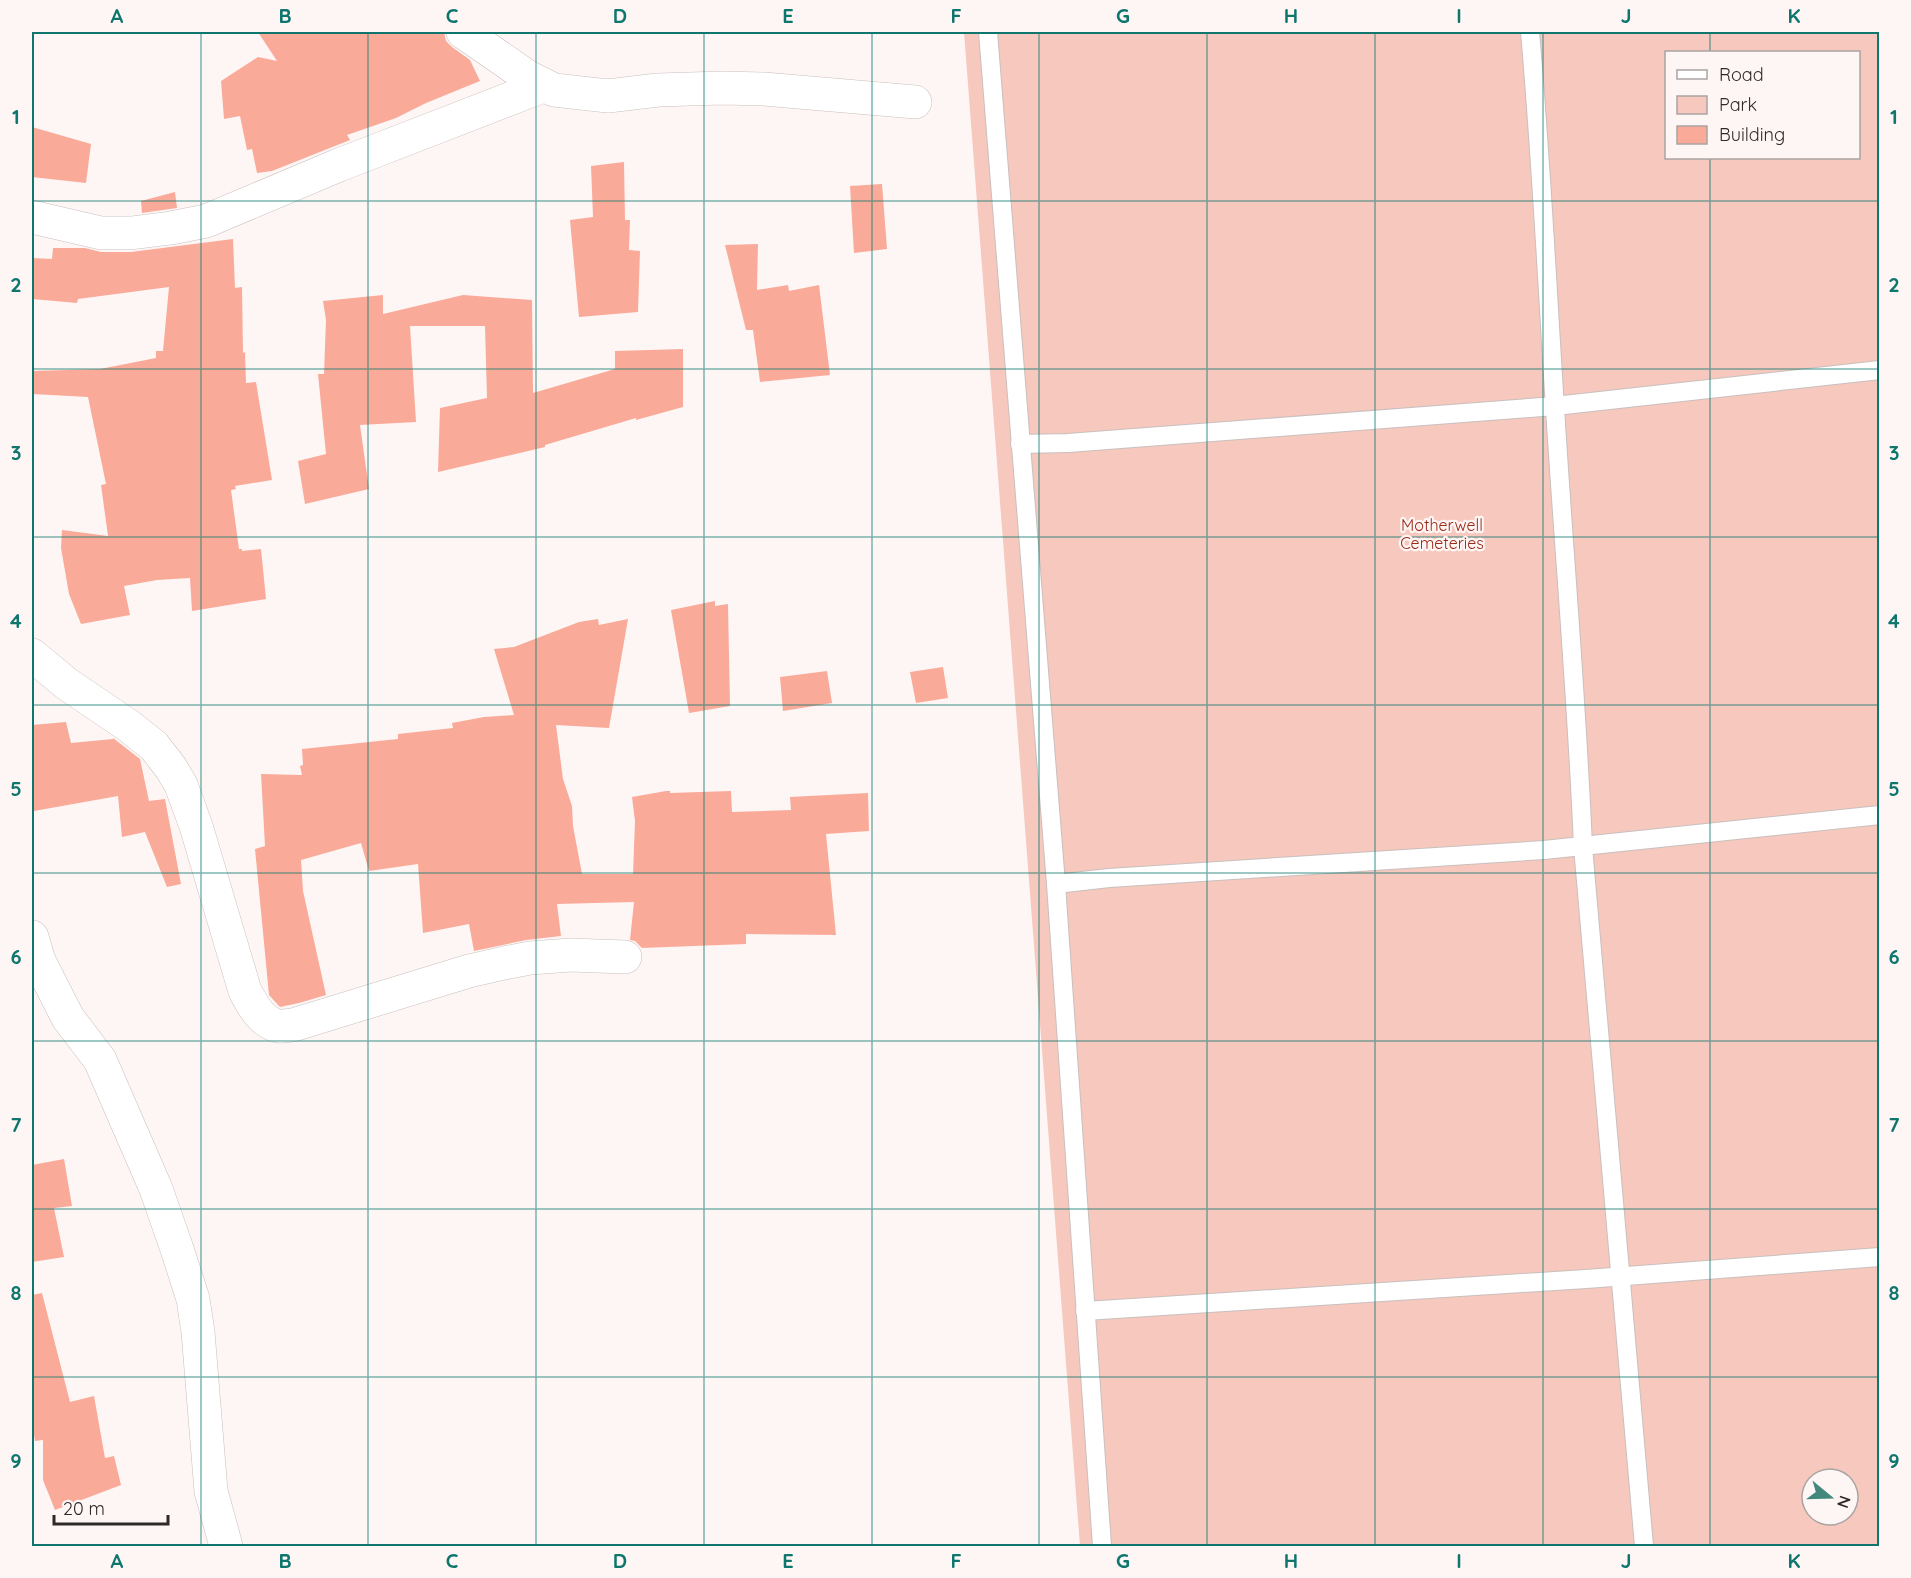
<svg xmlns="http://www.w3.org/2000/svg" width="1911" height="1578" viewBox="0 0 1911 1578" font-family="Quicksand,sans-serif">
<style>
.green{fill:#f6c8be;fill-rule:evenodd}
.building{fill:#faaa99}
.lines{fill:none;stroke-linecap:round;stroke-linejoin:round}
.lane-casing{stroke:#c9c0be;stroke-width:20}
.street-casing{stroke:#c9c0be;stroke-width:34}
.lane{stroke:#fff;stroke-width:18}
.street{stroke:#fff;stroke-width:33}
.grid{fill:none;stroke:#0f766e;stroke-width:1.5;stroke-opacity:0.55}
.labels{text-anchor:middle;stroke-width:4.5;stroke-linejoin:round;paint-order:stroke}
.park-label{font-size:16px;fill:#9b2916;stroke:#fef6f5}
.neatline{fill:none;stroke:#0f766e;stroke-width:2}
.grid-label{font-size:20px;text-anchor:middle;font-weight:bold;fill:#0f766e}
</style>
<rect width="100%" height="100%" fill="#fef6f5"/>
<!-- green -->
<path class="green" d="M964,32h915v1514h-799zM1666,52h192v106h-192zM1812,1479h36v36h-36z"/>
<!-- building -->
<g class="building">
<path d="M258,32h186l2,9 6,6 18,13 10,21 -54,22 -30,15 -49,17 3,5 -78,31 -15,2 -5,-24 -5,1 -7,-34 -16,3 -3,-38 37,-24 19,4z"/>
<path d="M32,127l59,17 -5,39 -54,-6z"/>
<path d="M624,162l1,58h5l-1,30 11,1 -2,61 -59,5 -9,-97 23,-3 -2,-51z"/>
<path d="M882,184l5,65 -33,4 -4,-67z"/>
<path d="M175,192l2,16 -35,5 -1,-12z"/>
<path d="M233,239l2,49 7,-1 1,66 2,-1 1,31 10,-1 16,98 -37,6 1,3 -5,1 8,59h3v2l19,-2 5,50 -74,12 -2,-33 -33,2 -33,6 6,29 -49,9 -12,-30 -8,-46 1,-18 46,6 -7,-51 5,-1 -18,-87 -56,-3v-23l68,-2 56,-11v-7h7l6,-64 -91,12 -1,4 -45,-4v-41l20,1 1,-11h32l16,4h30z"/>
<path d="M758,244l-1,46 31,-5 1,6 30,-6 11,90 -70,7 -7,-52h-7l-21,-85z"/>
<path d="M383,295v19l80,-19 69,5 1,93 82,-24v-18l68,-2v58l-47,13v-2l-91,27v2l-107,25 2,-64 47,-10 -2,-72h-75l6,96 -56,3 9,64 -64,15 -7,-43 28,-7 -8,-80h6l2,-54 -3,-19z"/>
<path d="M715,601v5l13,-2 2,102 -41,7 -18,-103z"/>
<path d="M598,619l1,6 29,-6 -19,109 -53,-3 7,54 9,27 1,20 9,48h51l2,-53 -3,-24 34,-6h4v2l61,-2 1,21 59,-2 -1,-13 78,-4 1,38 -43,3 10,101 -90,-1v10l-104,4 -7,-7 -5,-1 4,-38 -77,2 4,32 -35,4 -52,11 -5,-27 -46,9 -5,-69 -49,7 -8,-28 -60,17 2,31 23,104 -27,8 -19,4 -2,-2 -9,-10 -14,-146 10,-3 -4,-72 41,1 -2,-9 3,-1 -1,-16 96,-10v-5l55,-6 -1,-5 32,-6 30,-2 -20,-66 20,-2 65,-25z"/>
<path d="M943,667l5,31 -32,5 -6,-31z"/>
<path d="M827,671l5,32 -49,8 -3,-34z"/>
<path d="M66,722l5,21 42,-4v-1l27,21 9,42 16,-2 16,85 -14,3 -22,-55 -23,5 -4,-41 -84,15 -2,-22v-64z"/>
<path d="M64,1159l8,47 -18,2 10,49 -32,5v-97z"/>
<path d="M42,1293l28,109 24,-6 11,62 9,-2 7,29 -66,25 -12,-30v-40l-8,1 -3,-19v-127z"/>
</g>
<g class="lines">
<!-- lane casing -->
<g class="lane-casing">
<g id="lane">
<path d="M988,32l68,852 46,662"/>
<path d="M1530,32c11,125 17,250 25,376 9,146 22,292 28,439l61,699"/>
<path d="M1020,444l48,-1 487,-37 325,-36"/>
<path d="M1056,884l53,-6 435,-28 336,-35"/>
<path d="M1085,1311l501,-32 294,-22"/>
</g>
</g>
<!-- street casing -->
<g class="street-casing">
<g id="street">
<path d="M463,32l65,45 26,13 54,6 50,-6 64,-2 42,1 151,13"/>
<path d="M32,217l69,16h30l40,-5 35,-7 133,-56 204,-79"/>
<path d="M32,655l35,29 62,42 25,20 17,22 10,17 15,41 49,165c7,13 16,31 33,35 4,1 11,-1 15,-1l176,-54 35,-8 26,-5 41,-3 54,2"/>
<path d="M32,937l7,24 29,57 32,42 56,129 21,60 16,50 5,33 13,159 15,55"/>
</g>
</g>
<!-- lane -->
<use href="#lane" class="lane"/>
<!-- street -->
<use href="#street" class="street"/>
</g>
<!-- grid -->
<path class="grid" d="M201,32v1514M368,32v1514M536,32v1514M704,32v1514M872,32v1514M1039,32v1514M1207,32v1514M1375,32v1514M1543,32v1514M1710,32v20M1710,158v1388M32,201h1848M32,369h1848M32,537h1848M32,705h1848M32,873h1848M32,1041h1848M32,1209h1848M32,1377h1848"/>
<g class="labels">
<!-- park labels -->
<g class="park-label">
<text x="1442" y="531">Motherwell<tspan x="1442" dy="18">Cemeteries</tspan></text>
</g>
</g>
<!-- border -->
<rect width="1911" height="1578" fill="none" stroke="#fef6f5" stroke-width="66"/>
<!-- legend -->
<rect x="1665" y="51" width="195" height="108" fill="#fef6f5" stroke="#aaa4a3" stroke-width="1.5"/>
<rect x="1677" y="70" width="30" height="9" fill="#ffffff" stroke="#aaa4a3" stroke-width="1.5"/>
<text x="1719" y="81" font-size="18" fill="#2d2a29">Road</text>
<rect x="1677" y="96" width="30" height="18" fill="#f6c8be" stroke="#aaa4a3" stroke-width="1.5"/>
<text x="1719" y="111" font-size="18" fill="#2d2a29">Park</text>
<rect x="1677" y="126" width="30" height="18" fill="#faaa99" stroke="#aaa4a3" stroke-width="1.5"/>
<text x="1719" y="141" font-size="18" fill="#2d2a29">Building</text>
<!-- north arrow -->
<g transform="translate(1830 1497) rotate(109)"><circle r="28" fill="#fef6f5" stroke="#aaa4a3" stroke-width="1.5"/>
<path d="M0-4.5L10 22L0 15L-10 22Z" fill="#43887d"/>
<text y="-9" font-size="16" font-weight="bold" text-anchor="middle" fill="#2d2a29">N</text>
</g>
<!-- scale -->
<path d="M54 1515v9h114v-9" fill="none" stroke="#2d2a29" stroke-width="3"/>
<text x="63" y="1515" font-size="18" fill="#2d2a29" stroke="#fef6f5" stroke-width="4.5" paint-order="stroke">20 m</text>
<rect x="33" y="33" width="1845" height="1512" class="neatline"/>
<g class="grid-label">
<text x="117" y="23">A</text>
<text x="285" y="23">B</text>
<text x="452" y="23">C</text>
<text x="620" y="23">D</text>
<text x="788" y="23">E</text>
<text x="956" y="23">F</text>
<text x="1123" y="23">G</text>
<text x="1291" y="23">H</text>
<text x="1459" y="23">I</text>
<text x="1626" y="23">J</text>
<text x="1794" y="23">K</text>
<text x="16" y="124">1</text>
<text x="1894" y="124">1</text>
<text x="16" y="292">2</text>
<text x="1894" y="292">2</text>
<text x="16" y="460">3</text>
<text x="1894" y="460">3</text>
<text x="16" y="628">4</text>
<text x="1894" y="628">4</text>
<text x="16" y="796">5</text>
<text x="1894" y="796">5</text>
<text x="16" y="964">6</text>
<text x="1894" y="964">6</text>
<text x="16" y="1132">7</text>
<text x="1894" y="1132">7</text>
<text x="16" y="1300">8</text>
<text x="1894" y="1300">8</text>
<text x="16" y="1468">9</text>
<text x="1894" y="1468">9</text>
<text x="117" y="1568">A</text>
<text x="285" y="1568">B</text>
<text x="452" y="1568">C</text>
<text x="620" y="1568">D</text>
<text x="788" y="1568">E</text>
<text x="956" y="1568">F</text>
<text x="1123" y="1568">G</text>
<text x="1291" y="1568">H</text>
<text x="1459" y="1568">I</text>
<text x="1626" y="1568">J</text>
<text x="1794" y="1568">K</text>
</g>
</svg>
